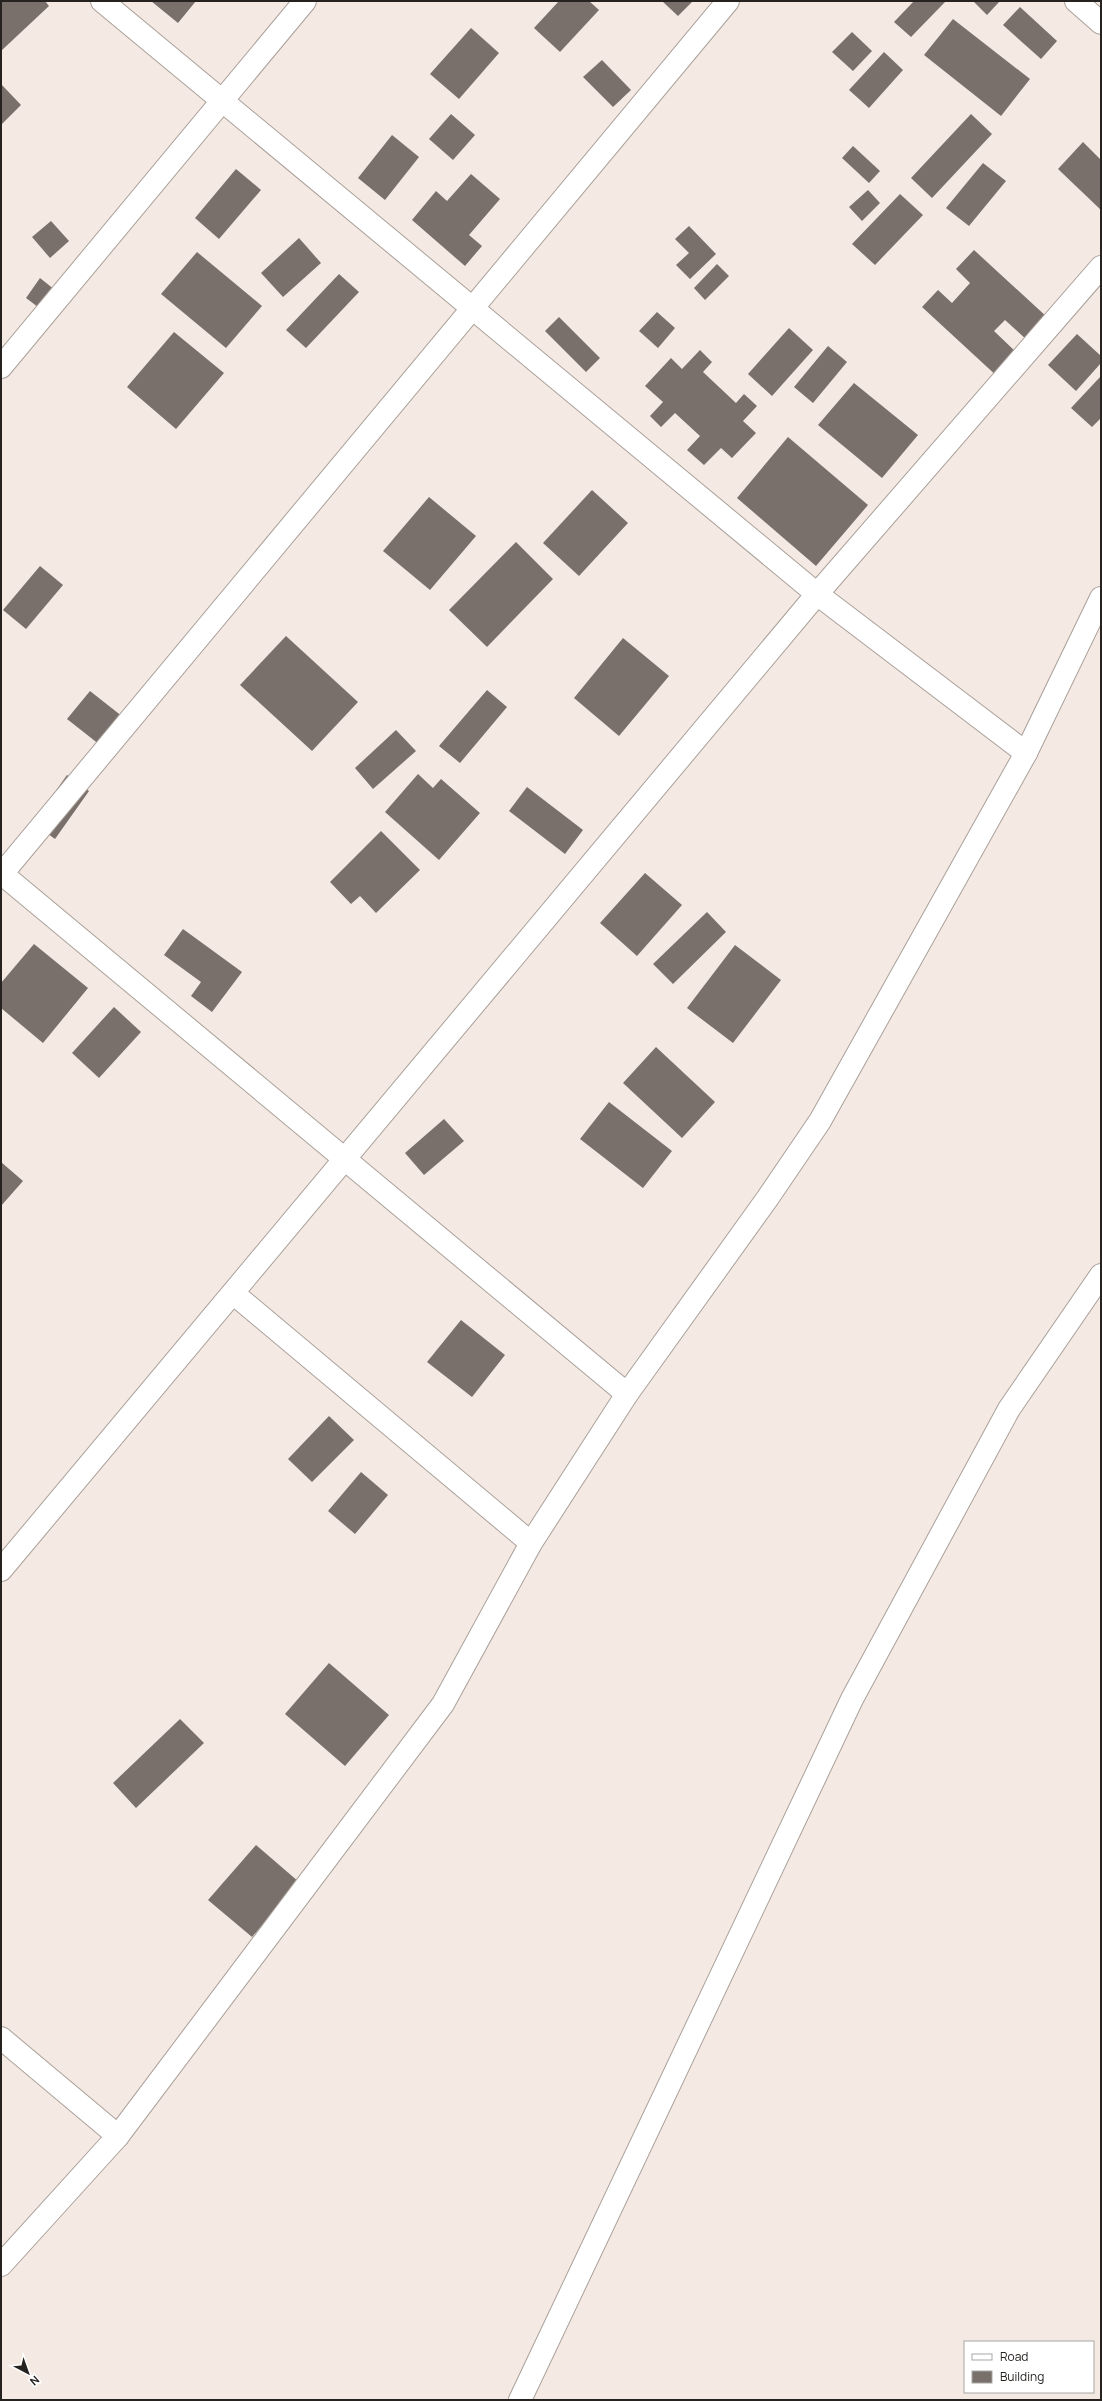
<svg xmlns="http://www.w3.org/2000/svg" width="1102" height="2401" viewBox="0 0 1102 2401" font-family="Manrope,sans-serif">
<style>
.building{fill:#7a706b}
.lines{fill:none;stroke-linecap:round;stroke-linejoin:round}
.minor-casing{stroke:#aaa09a;stroke-width:24}
.trunk-casing{stroke:#aaa09a;stroke-width:24}
.minor{stroke:#fff;stroke-width:22}
.trunk{stroke:#fff;stroke-width:22}
</style>
<rect width="100%" height="100%" fill="#f4e9e3"/>
<!-- building -->
<g class="building">
<path d="M1,1h44l4,5 -48,45z"/>
<path d="M151,1h45l-18,22z"/>
<path d="M559,1h30l10,9 -39,42 -26,-24z"/>
<path d="M662,1h31l-15,15z"/>
<path d="M914,1h32l-35,36 -17,-15z"/>
<path d="M973,1h27l-13,14z"/>
<path d="M1020,7l37,34 -16,18 -38,-34z"/>
<path d="M953,19l77,60 -29,37 -77,-61z"/>
<path d="M471,28l28,25 -40,46 -29,-25z"/>
<path d="M852,32l20,19 -19,20 -21,-19z"/>
<path d="M884,52l19,18 -34,38 -20,-18z"/>
<path d="M602,60l29,30 -18,17 -30,-30z"/>
<path d="M1,84l20,21 -20,20z"/>
<path d="M451,114l24,21 -22,25 -24,-21z"/>
<path d="M971,114l21,20 -60,64 -21,-20z"/>
<path d="M392,135l27,22 -34,43 -27,-22z"/>
<path d="M1083,142l18,18v50l-43,-41z"/>
<path d="M853,146l27,25 -11,12 -27,-25z"/>
<path d="M983,163l23,18 -37,45 -23,-18z"/>
<path d="M236,169l25,21 -42,49 -24,-21z"/>
<path d="M471,174l29,25 -31,36 13,11 -17,20 -53,-46 24,-29 11,10z"/>
<path d="M868,190l12,13 -18,18 -13,-14z"/>
<path d="M900,194l23,21 -48,50 -23,-21z"/>
<path d="M51,221l18,20 -19,17 -18,-21z"/>
<path d="M689,226l27,28 -26,25 -14,-14 13,-12 -14,-14z"/>
<path d="M299,238l22,25 -38,34 -22,-24z"/>
<path d="M974,250l74,68 -21,22 -22,-20 -11,11 26,25 -21,22 -77,-71 16,-17 14,13 18,-20 -14,-14z"/>
<path d="M197,252l65,54 -36,42 -65,-54z"/>
<path d="M717,264l12,12 -24,24 -11,-12z"/>
<path d="M339,274l20,18 -53,56 -20,-18z"/>
<path d="M40,278l20,16 -14,19 -20,-15z"/>
<path d="M657,312l18,16 -17,20 -19,-17z"/>
<path d="M559,317l41,41 -14,14 -41,-41z"/>
<path d="M789,328l24,22 -41,46 -24,-22z"/>
<path d="M174,332l50,41 -48,56 -49,-42z"/>
<path d="M1077,334l24,22v7l-25,28 -28,-26z"/>
<path d="M828,346l19,16 -34,41 -19,-16z"/>
<path d="M700,350l12,12 -9,10 33,31 8,-9 13,12 -14,15 13,12 -24,25 -11,-10 -17,17 -17,-15 13,-14 -25,-23 -14,14 -11,-11 13,-14 -18,-16 26,-28 11,11z"/>
<path d="M1101,376v42l-9,9 -21,-19z"/>
<path d="M854,383l64,52 -36,43 -64,-53z"/>
<path d="M788,437l80,68 -52,61 -79,-68z"/>
<path d="M592,490l36,33 -49,53 -36,-33z"/>
<path d="M429,497l47,39 -46,54 -47,-39z"/>
<path d="M516,542l37,37 -66,68 -38,-37z"/>
<path d="M40,566l23,19 -37,44 -23,-19z"/>
<path d="M286,636l72,66 -46,49 -72,-66z"/>
<path d="M623,638l46,38 -50,60 -45,-38z"/>
<path d="M487,690l20,17 -47,56 -21,-17z"/>
<path d="M90,691l33,26 -23,28 -33,-26z"/>
<path d="M396,730l20,21 -43,38 -18,-21z"/>
<path d="M418,774l15,14 8,-9 39,34 -41,47 -54,-48z"/>
<path d="M67,775l22,16 -34,48 -22,-16z"/>
<path d="M527,787l56,43 -18,24 -56,-43z"/>
<path d="M381,831l39,39 -44,43 -16,-17 -9,8 -21,-22z"/>
<path d="M645,873l37,32 -45,51 -37,-33z"/>
<path d="M707,912l19,20 -53,52 -20,-20z"/>
<path d="M183,929l59,43 -30,40 -21,-16 10,-14 -37,-27z"/>
<path d="M34,944l54,44 -45,55 -42,-35v-25z"/>
<path d="M735,945l46,35 -48,63 -46,-35z"/>
<path d="M114,1007l27,25 -42,46 -27,-25z"/>
<path d="M656,1047l59,55 -33,36 -59,-55z"/>
<path d="M609,1102l63,49 -29,37 -63,-49z"/>
<path d="M444,1119l20,22 -40,34 -19,-22z"/>
<path d="M1,1162l22,19 -22,25z"/>
<path d="M461,1320l44,35 -33,42 -45,-35z"/>
<path d="M329,1416l25,24 -42,42 -24,-23z"/>
<path d="M361,1472l27,23 -33,39 -27,-23z"/>
<path d="M329,1663l60,52 -44,51 -60,-52z"/>
<path d="M180,1719l24,24 -68,65 -23,-25z"/>
<path d="M256,1845l43,37 -47,55 -44,-37z"/>
</g>
<g class="lines">
<!-- minor casing -->
<g class="minor-casing">
<g id="minor">
<path d="M102,1l715,593 209,159"/>
<path d="M1076,1l25,22"/>
<path d="M1,367l304,-366"/>
<path d="M1,873l626,521"/>
<path d="M1,875l727,-874"/>
<path d="M233,1293l298,250"/>
<path d="M1,1570l816,-976 284,-327"/>
<path d="M1,2038l117,98"/>
<path d="M1,2265l117,-129 325,-432 88,-161 96,-149 140,-195 53,-78 206,-368 75,-155"/>
</g>
</g>
<!-- trunk casing -->
<g class="trunk-casing">
<path id="trunk" d="M520,2400l332,-701 157,-290 92,-134"/>
</g>
<!-- minor -->
<use href="#minor" class="minor"/>
<!-- trunk -->
<use href="#trunk" class="trunk"/>
</g>
<!-- border -->
<rect width="1102" height="2401" fill="none" stroke="#262220" stroke-width="4"/>
<!-- legend -->
<rect x="964" y="2341" width="130" height="52" fill="#ffffff" stroke="#a8a7a6"/>
<rect x="972" y="2354" width="20" height="6" fill="#ffffff" stroke="#a8a7a6"/>
<text x="1000" y="2361" font-size="12" fill="#262220">Road</text>
<rect x="972" y="2371" width="20" height="12" fill="#7a706b" stroke="#a8a7a6"/>
<text x="1000" y="2381" font-size="12" fill="#262220">Building</text>
<!-- north arrow -->
<g transform="translate(28 2373) rotate(139)" stroke="#ffffff" stroke-width="3" paint-order="stroke">
<path d="M0-3L7 15L0 10L-7 15Z" fill="#262220"/>
<text y="-6" font-size="11" font-weight="bold" text-anchor="middle" fill="#262220">N</text>
</g>
</svg>
